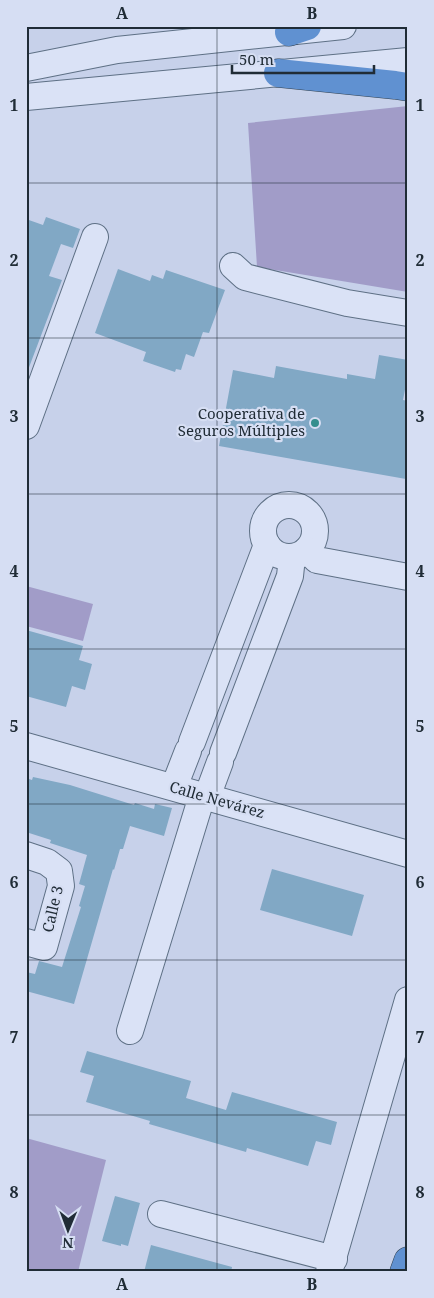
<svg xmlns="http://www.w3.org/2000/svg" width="434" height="1298" viewBox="0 0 434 1298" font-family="'Noto Serif',serif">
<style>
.green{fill:#a19cc8}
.building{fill:#81a8c5}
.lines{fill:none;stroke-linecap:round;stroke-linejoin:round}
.minor-casing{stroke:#5e7085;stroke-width:28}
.highway-casing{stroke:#324353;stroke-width:29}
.minor{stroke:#dae2f6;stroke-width:26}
.highway{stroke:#6091d1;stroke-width:28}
.grid{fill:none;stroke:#202c36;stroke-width:1;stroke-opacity:0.55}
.poi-dot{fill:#348e8e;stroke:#d6def3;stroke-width:2}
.labels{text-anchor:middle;stroke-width:4.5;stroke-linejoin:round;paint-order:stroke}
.poi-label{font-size:15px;fill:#202c36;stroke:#d6def3;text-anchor:end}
.street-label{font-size:15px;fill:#202c36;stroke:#d6def3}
.neatline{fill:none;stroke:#202c36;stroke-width:2}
.grid-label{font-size:16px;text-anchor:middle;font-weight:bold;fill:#202c36}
</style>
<rect width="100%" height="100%" fill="#c7d1ea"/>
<!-- green -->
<g class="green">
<path d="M408,106v186l-151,-25 -9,-144z"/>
<path d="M26,586l67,18 -10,37 -57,-15z"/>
<path d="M26,1138l80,22 -28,112h-52z"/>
</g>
<!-- building -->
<g class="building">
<path d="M46,217l34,12 -7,19 -12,-4 -12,32 13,4 -34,90h-2v-151l17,6z"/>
<path d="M118,269l32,12 2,-6 11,4 3,-9 59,20 -16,43 -6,-1 -9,25 -8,-3 -5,16 -5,-1 -1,3 -32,-11 3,-9 -51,-19z"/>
<path d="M379,355l29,5v14l-5,26 5,1v66l-2,12 -187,-33 14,-76 41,8 2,-12 71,13v-5l28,5z"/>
<path d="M26,630l57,16 -4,14 13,4 -7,26 -13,-4 -6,21 -40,-11z"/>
<path d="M33,777l37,8 64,20 1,-2 19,6 1,-5 17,4 -8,28 -34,-10 -7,23h-3l-6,21 -1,-1 -39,135 -48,-13v-19l9,2 4,-13 23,6 19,-60 -2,-1 6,-20 -6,-2 8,-29 -37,-12 1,-3 -25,-8v-54l6,2z"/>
<path d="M272,869l92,26 -12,41 -92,-26z"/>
<path d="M87,1051l104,30 -5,17 40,12 6,-18 105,30 -6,23 -15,-4 -8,25 -61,-18 -1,4 -97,-28 1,-3 -64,-19 8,-26 -14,-4z"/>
<path d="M115,1196l25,7 -12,43 -7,-2v2l-19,-5z"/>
<path d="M151,1245l81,22 -1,5h-87z"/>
</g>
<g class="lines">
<!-- minor casing -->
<g class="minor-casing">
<g id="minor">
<path d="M26,68l91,-18 226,-24"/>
<path d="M26,97l382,-36"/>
<path d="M233,266l12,11 102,26 61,10"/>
<path d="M26,426l69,-189"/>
<circle cx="289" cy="531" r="26"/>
<path d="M307,550l10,10 91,17"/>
<path d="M192,742l75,-197"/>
<path d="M26,746l382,108"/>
<path d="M223,753l67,-177 2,-19"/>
<path d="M174,787l14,-36"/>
<path d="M207,797l13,-35"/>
<path d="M26,855l21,7 12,9 2,15 -17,61 -18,-5"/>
<path d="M130,1031l72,-235"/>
<path d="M161,1214l173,45"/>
<path d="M329,1272l79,-272"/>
</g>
</g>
<!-- highway casing -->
<g class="highway-casing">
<g id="highway">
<path d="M289,32l18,-6"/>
<path d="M278,73l117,12 13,2"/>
<path d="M404,1272l4,-11"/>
</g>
</g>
<!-- minor -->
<use href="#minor" class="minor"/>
<!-- highway -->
<use href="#highway" class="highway"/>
</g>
<!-- grid -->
<path class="grid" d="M217,26v1246M26,183h382M26,338h382M26,494h382M26,649h382M26,804h382M26,960h382M26,1115h382"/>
<!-- markers -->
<circle class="poi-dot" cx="315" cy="423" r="5"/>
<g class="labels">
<!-- poi labels -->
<g class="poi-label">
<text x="305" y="419">Cooperativa de<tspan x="305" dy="17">Seguros Múltiples</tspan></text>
</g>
<!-- street labels -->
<g class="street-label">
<text transform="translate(217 800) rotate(16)" y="5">Calle Nevárez</text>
<text transform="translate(53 909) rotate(-77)" y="5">Calle 3</text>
</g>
</g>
<!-- border -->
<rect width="434" height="1298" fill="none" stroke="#d6def3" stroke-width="55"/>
<!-- north arrow -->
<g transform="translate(68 1230) rotate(181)" stroke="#d6def3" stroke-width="4" paint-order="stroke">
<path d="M0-4L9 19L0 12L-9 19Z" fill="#202c36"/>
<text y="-8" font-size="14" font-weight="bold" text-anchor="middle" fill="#202c36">N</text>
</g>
<!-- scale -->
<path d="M232 65v8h142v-8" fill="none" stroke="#202c36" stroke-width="2.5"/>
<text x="239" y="65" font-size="15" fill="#202c36" stroke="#d6def3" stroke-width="4" paint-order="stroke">50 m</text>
<rect x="28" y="28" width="378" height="1242" class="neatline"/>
<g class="grid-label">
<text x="122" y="19">A</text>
<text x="312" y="19">B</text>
<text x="14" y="111">1</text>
<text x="420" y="111">1</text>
<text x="14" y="266">2</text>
<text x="420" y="266">2</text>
<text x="14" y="422">3</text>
<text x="420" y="422">3</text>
<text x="14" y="577">4</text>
<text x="420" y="577">4</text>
<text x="14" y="732">5</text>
<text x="420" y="732">5</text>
<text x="14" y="888">6</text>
<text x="420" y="888">6</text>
<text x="14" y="1043">7</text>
<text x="420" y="1043">7</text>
<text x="14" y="1198">8</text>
<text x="420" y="1198">8</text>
<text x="122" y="1290">A</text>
<text x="312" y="1290">B</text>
</g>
</svg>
